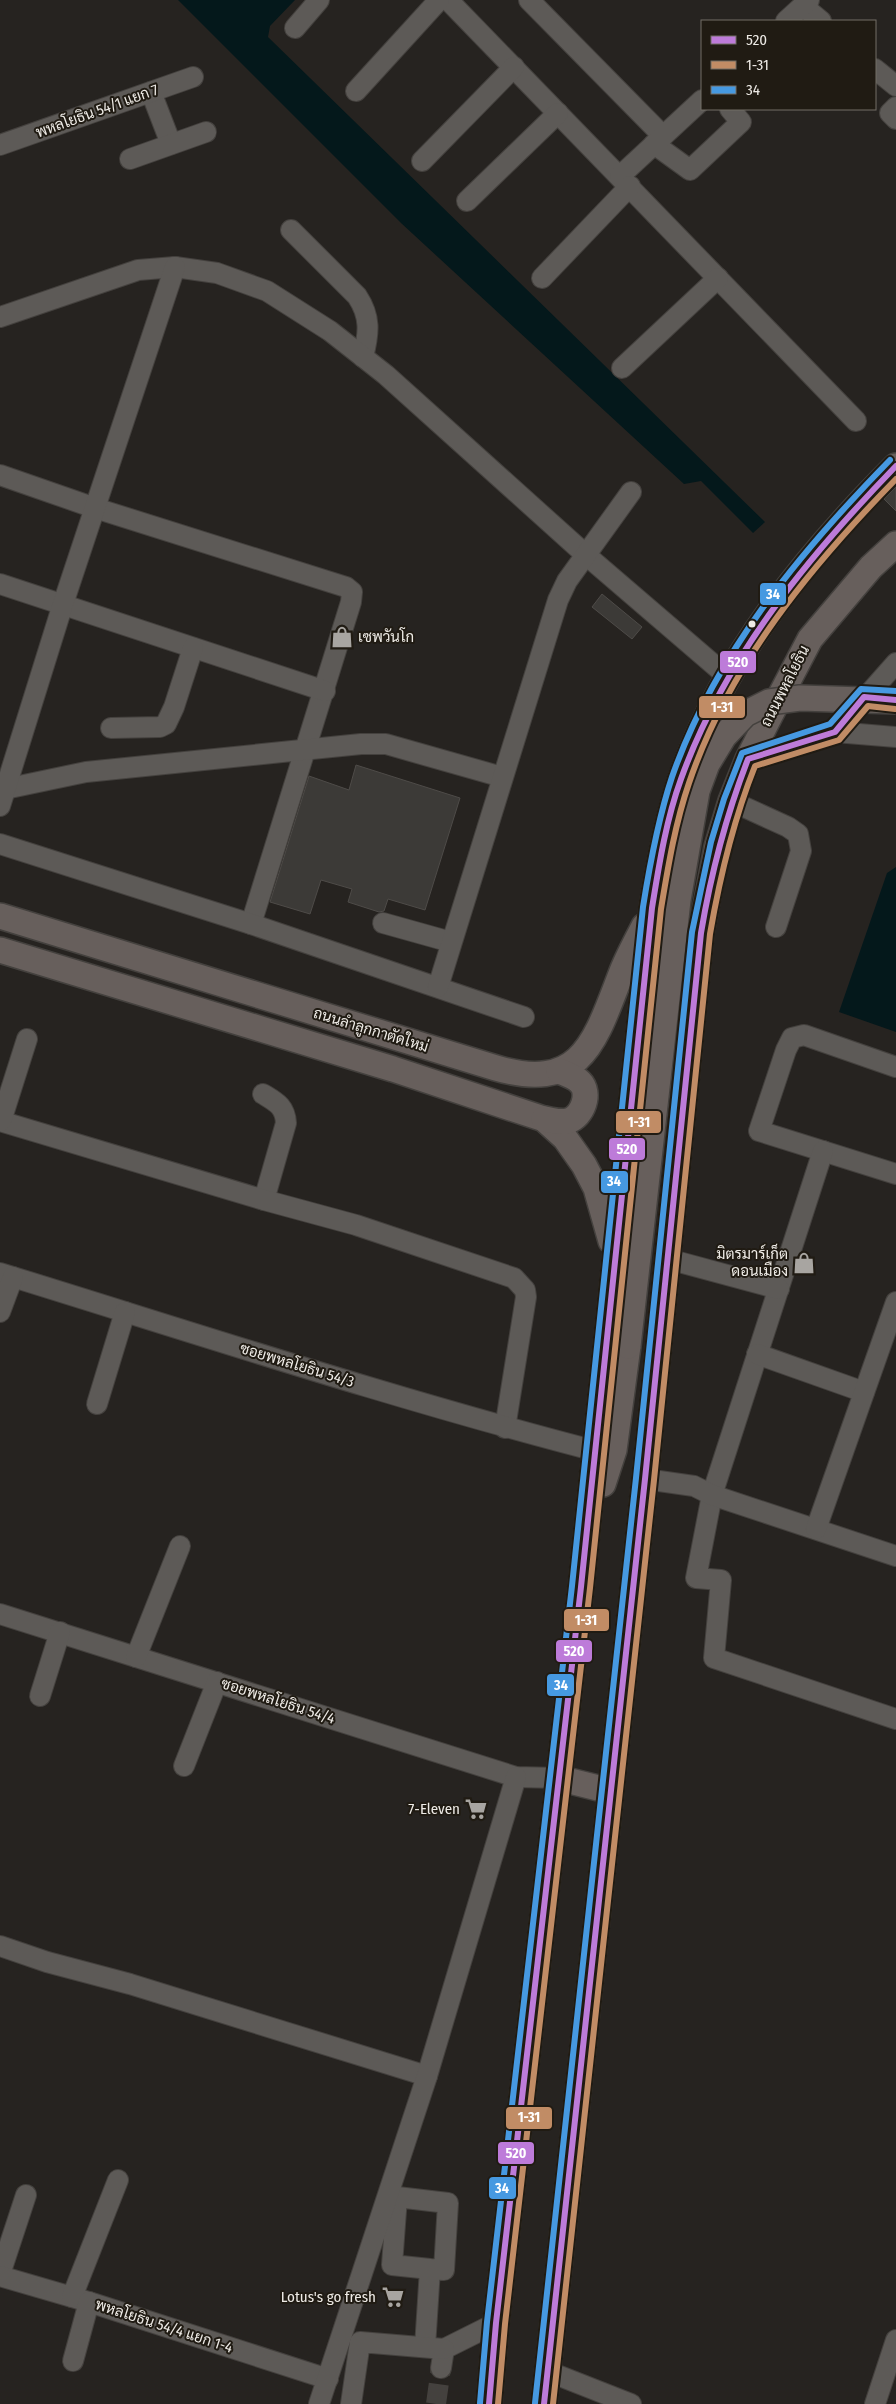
<svg xmlns="http://www.w3.org/2000/svg" width="896" height="2404" viewBox="0 0 896 2404" font-family="'Fira Sans Condensed',Sarabun,sans-serif">
<style>
.water{fill:#04181b}
.building{fill:#3c3a37;stroke:#4e4b48}
.lines{fill:none;stroke-linecap:round;stroke-linejoin:round}
.minor-tunnel{stroke:#44413e;stroke-width:20;stroke-dasharray:20 10;stroke-linecap:butt}
.minor-casing{stroke:#44413e;stroke-width:22}
.major-casing{stroke:#44413e;stroke-width:28}
.minor{stroke:#5d5a57;stroke-width:20}
.major{stroke:#675f5c;stroke-width:25}
.major-bridge-casing{stroke:#44413e;stroke-width:28;stroke-linecap:butt}
.major-bridge{stroke:#675f5c;stroke-width:25}
.bus-1-casing{stroke:#201b13;stroke-width:10}
.bus-2-casing{stroke:#201b13;stroke-width:10}
.bus-3-casing{stroke:#201b13;stroke-width:10}
.bus-1{stroke:#bd7bd9;stroke-width:6}
.bus-2{stroke:#c18c65;stroke-width:6}
.bus-3{stroke:#4699e1;stroke-width:6}
.bus-dot{fill:#eeebe6;stroke:#201b13;stroke-width:2}
.labels{text-anchor:middle;stroke-width:4;stroke-linejoin:round;paint-order:stroke}
.street-label{font-size:15px;fill:#eeebe6;stroke:#201b13}
.poi-label{font-size:15px;fill:#eeebe6;stroke:#201b13;text-anchor:end}
.line-badge{stroke:#201b13;stroke-width:2}
.badge-label{font-size:14px;text-anchor:middle;font-weight:bold;fill:#fff}
</style>
<rect width="100%" height="100%" fill="#262320"/>
<!-- water -->
<g class="water">
<path d="M178,0h117l-25,26 -2,11 497,485 -12,11 -52,-52 -17,3 -283,-261z"/>
<path d="M896,867v165l-57,-20 48,-139z"/>
</g>
<!-- building -->
<g class="building">
<path d="M896,487v24l-12,-12z"/>
<path d="M602,594l40,33 -10,12 -40,-32z"/>
<path d="M356,765l104,33 -35,112 -37,-11 -4,12 -5,1 -31,-10 4,-13 -31,-9 -11,34 -40,-12 39,-126 40,14z"/>
</g>
<g class="lines">
<!-- minor-tunnel -->
<path class="minor-tunnel" d="M436,2404l5,-36"/>
<!-- minor casing -->
<g class="minor-casing">
<g id="minor">
<path d="M448,0l408,421"/>
<path d="M529,0l134,136"/>
<path d="M803,6l18,15"/>
<path d="M786,21l23,-21"/>
<path d="M295,28l24,-28"/>
<path d="M875,69l21,17"/>
<path d="M356,91l83,-91"/>
<path d="M151,92l20,52"/>
<path d="M896,107l-6,6 6,6"/>
<path d="M654,144l36,26 51,-48 -11,-13"/>
<path d="M0,145l193,-68"/>
<path d="M130,159l76,-27"/>
<path d="M422,161l92,-94"/>
<path d="M620,176l82,-76"/>
<path d="M467,201l91,-88"/>
<path d="M291,230l66,66c14,21 12,37 6,61"/>
<path d="M542,278l88,-92"/>
<path d="M0,317l138,-47 37,-3 42,6 50,18 63,40 56,44 200,180 142,122"/>
<path d="M622,368l96,-90"/>
<path d="M0,475l95,33 251,79 6,5 -1,10 -100,322"/>
<path d="M0,584l325,107"/>
<path d="M111,728l49,-1 6,-3 8,-17 19,-59"/>
<path d="M835,732l61,-69"/>
<path d="M748,759l87,-27 61,5"/>
<path d="M5,789l81,-17 275,-28h25l116,33"/>
<path d="M731,801l57,26 10,7 3,17 -25,76"/>
<path d="M0,806l63,-202 112,-337"/>
<path d="M0,844l251,80 273,93"/>
<path d="M383,923l68,19"/>
<path d="M438,987l120,-387 9,-19 64,-89"/>
<path d="M896,1067l-92,-32 -12,3 -6,12 -27,81 137,43"/>
<path d="M263,1094c13,8 22,12 23,29l-22,77"/>
<path d="M0,1121l264,79 92,25 158,53 11,12 1,7 -21,131"/>
<path d="M1,1121l26,-82"/>
<path d="M823,1151l-111,344 -16,83 25,2 -7,78 182,61"/>
<path d="M668,1259l111,30"/>
<path d="M0,1273c198,61 395,126 596,178"/>
<path d="M0,1312l13,-35"/>
<path d="M757,1354l107,38"/>
<path d="M97,1404l28,-92"/>
<path d="M645,1479l49,7 18,9 184,61"/>
<path d="M816,1529l80,-227"/>
<path d="M0,1614l516,163 42,1"/>
<path d="M136,1657l44,-111"/>
<path d="M40,1696l20,-64"/>
<path d="M184,1766l33,-84"/>
<path d="M0,1946l47,16 83,22 297,92"/>
<path d="M0,2274l26,-79"/>
<path d="M0,2276l89,26 239,77"/>
<path d="M72,2297l46,-117"/>
<path d="M425,2347l5,-78 -38,-4 5,-68 51,6 -4,67 -14,-1"/>
<path d="M73,2361l16,-59"/>
<path d="M441,2368l3,-19 52,-26"/>
<path d="M547,2371l84,33"/>
<path d="M319,2404l108,-328 89,-299"/>
<path d="M351,2404l9,-62 84,7"/>
<path d="M875,2404l21,-64"/>
</g>
</g>
<!-- major casing -->
<g class="major-casing">
<g id="major">
<path d="M0,916l496,152c86,25 99,-27 125,-94 6,-16 15,-32 23,-48"/>
<path d="M0,950l393,119 151,50 21,19 19,27 12,23 15,53"/>
<path d="M544,1119c8,1 16,4 24,2 15,-5 23,-28 12,-39 -6,-6 -14,-8 -21,-11"/>
<path d="M603,1484l11,-34 14,-104"/>
<path d="M558,1778l52,13"/>
<path d="M489,2404l7,-81 85,-736 71,-679c7,-44 15,-87 29,-129 42,-121 126,-224 215,-313"/>
<path d="M544,2404l101,-925 56,-546 16,-86 14,-46 17,-42 29,-57 33,-63 61,-72 25,-23"/>
</g>
</g>
<!-- minor -->
<use href="#minor" class="minor"/>
<!-- major -->
<use href="#major" class="major"/>
<!-- major-bridge casing -->
<g class="major-bridge-casing">
<path id="major-bridge" d="M628,1346l50,-446 19,-109 10,-27 17,-28 21,-22 24,-12 31,-4 96,3"/>
</g>
<!-- major-bridge -->
<use href="#major-bridge" class="major-bridge"/>
<!-- bus-1 casing -->
<g class="bus-1-casing">
<g id="bus-1">
<path d="M489,2404l7,-81 85,-736 71,-679c7,-43 14,-88 29,-129 44,-122 126,-221 215,-313"/>
<path d="M544,2404l101,-925 56,-546c10,-60 25,-117 47,-174l87,-27 29,-35 32,3"/>
</g>
</g>
<!-- bus-2 casing -->
<g class="bus-2-casing">
<g id="bus-2">
<path d="M498,2404l7,-80 85,-736 71,-679c7,-42 14,-85 28,-126 40,-118 121,-216 207,-304"/>
<path d="M553,2404l101,-924 56,-546c10,-58 23,-113 45,-168l84,-26 29,-34 27,3"/>
</g>
</g>
<!-- bus-3 casing -->
<g class="bus-3-casing">
<g id="bus-3">
<path d="M480,2403l7,-81 85,-736 71,-679c7,-44 15,-88 29,-130 43,-123 128,-225 218,-317"/>
<path d="M535,2403l101,-925 56,-546 19,-90 13,-43 18,-46 88,-29 31,-35 35,2"/>
</g>
</g>
<!-- bus-1 -->
<use href="#bus-1" class="bus-1"/>
<!-- bus-2 -->
<use href="#bus-2" class="bus-2"/>
<!-- bus-3 -->
<use href="#bus-3" class="bus-3"/>
</g>
<!-- icons -->
<defs>
<g id="shop-bare" transform="scale(1.725)"><path d="M-5-2.5h2.3a2.7 3.5 0 0 1 5.4 0H5L5.5 6h-11ZM-1.5-2.5h3a1.5 2.3 0 0 0-3 0Z" fill="#a8a5a1" stroke="#201b13" stroke-width="2.5" paint-order="stroke"/></g>
<g id="supermarket-bare" transform="scale(1.725)"><path d="M-6-5.5h2.5l.6 2H6L4.5 2H-2.5L-4.4-4H-6ZM-1.5 3.2a1.3 1.3 0 1 0 .1 0ZM3 3.2a1.3 1.3 0 1 0 .1 0Z" fill="#a8a5a1" stroke="#201b13" stroke-width="2.5" paint-order="stroke"/></g>
</defs>
<g fill-rule="evenodd">
<use href="#shop-bare" x="342" y="637"/>
<use href="#shop-bare" x="804" y="1263"/>
<use href="#supermarket-bare" x="476" y="1809"/>
<use href="#supermarket-bare" x="393" y="2297"/>
</g>
<!-- markers -->
<circle class="bus-dot" cx="752" cy="624" r="4.5"/>
<g class="labels">
<!-- street labels -->
<g class="street-label">
<text transform="translate(97 111) rotate(-20)" y="5">พหลโยธิน 54/1 แยก 7</text>
<text transform="translate(785 686) rotate(-63)" y="5">ถนนพหลโยธิน</text>
<text transform="translate(371 1030) rotate(17)" y="5">ถนนลำลูกกาตัดใหม่</text>
<text transform="translate(297 1365) rotate(17)" y="5">ซอยพหลโยธิน 54/3</text>
<text transform="translate(278 1701) rotate(18)" y="5">ซอยพหลโยธิน 54/4</text>
<text transform="translate(164 2326) rotate(18)" y="5">พหลโยธิน 54/4 แยก 1-4</text>
</g>
<!-- poi labels -->
<g class="poi-label">
<text x="358" y="642" text-anchor="start">เซพวันโก</text>
<text x="788" y="1259">มิตรมาร์เก็ต<tspan x="788" dy="17">ดอนเมือง</tspan></text>
<text x="460" y="1814">7-Eleven</text>
<text x="376" y="2302">Lotus's go fresh</text>
</g>
</g>
<g class="line-badge">
<rect x="759" y="582" width="28" height="24" rx="5" fill="#4699e1"/>
<rect x="719" y="650" width="38" height="24" rx="5" fill="#bd7bd9"/>
<rect x="698" y="695" width="48" height="24" rx="5" fill="#c18c65"/>
<rect x="615" y="1110" width="47" height="24" rx="5" fill="#c18c65"/>
<rect x="608" y="1137" width="38" height="24" rx="5" fill="#bd7bd9"/>
<rect x="600" y="1170" width="29" height="24" rx="5" fill="#4699e1"/>
<rect x="563" y="1608" width="47" height="24" rx="5" fill="#c18c65"/>
<rect x="555" y="1639" width="38" height="24" rx="5" fill="#bd7bd9"/>
<rect x="546" y="1673" width="29" height="24" rx="5" fill="#4699e1"/>
<rect x="505" y="2106" width="48" height="24" rx="5" fill="#c18c65"/>
<rect x="497" y="2141" width="38" height="24" rx="5" fill="#bd7bd9"/>
<rect x="488" y="2176" width="29" height="24" rx="5" fill="#4699e1"/>
</g>
<g class="badge-label">
<text x="773" y="599">34</text>
<text x="738" y="667">520</text>
<text x="722" y="712">1-31</text>
<text x="639" y="1127">1-31</text>
<text x="627" y="1154">520</text>
<text x="614" y="1186">34</text>
<text x="586" y="1625">1-31</text>
<text x="574" y="1656">520</text>
<text x="561" y="1690">34</text>
<text x="529" y="2122">1-31</text>
<text x="516" y="2158">520</text>
<text x="502" y="2193">34</text>
</g>
<!-- legend -->
<rect x="701" y="20" width="175" height="90" fill="#201b13" stroke="#726e67"/>
<rect x="711" y="36" width="25" height="8" fill="#bd7bd9" stroke="#726e67"/>
<text x="746" y="45" font-size="15" fill="#eeebe6">520</text>
<rect x="711" y="61" width="25" height="8" fill="#c18c65" stroke="#726e67"/>
<text x="746" y="70" font-size="15" fill="#eeebe6">1-31</text>
<rect x="711" y="86" width="25" height="8" fill="#4699e1" stroke="#726e67"/>
<text x="746" y="95" font-size="15" fill="#eeebe6">34</text>
</svg>
